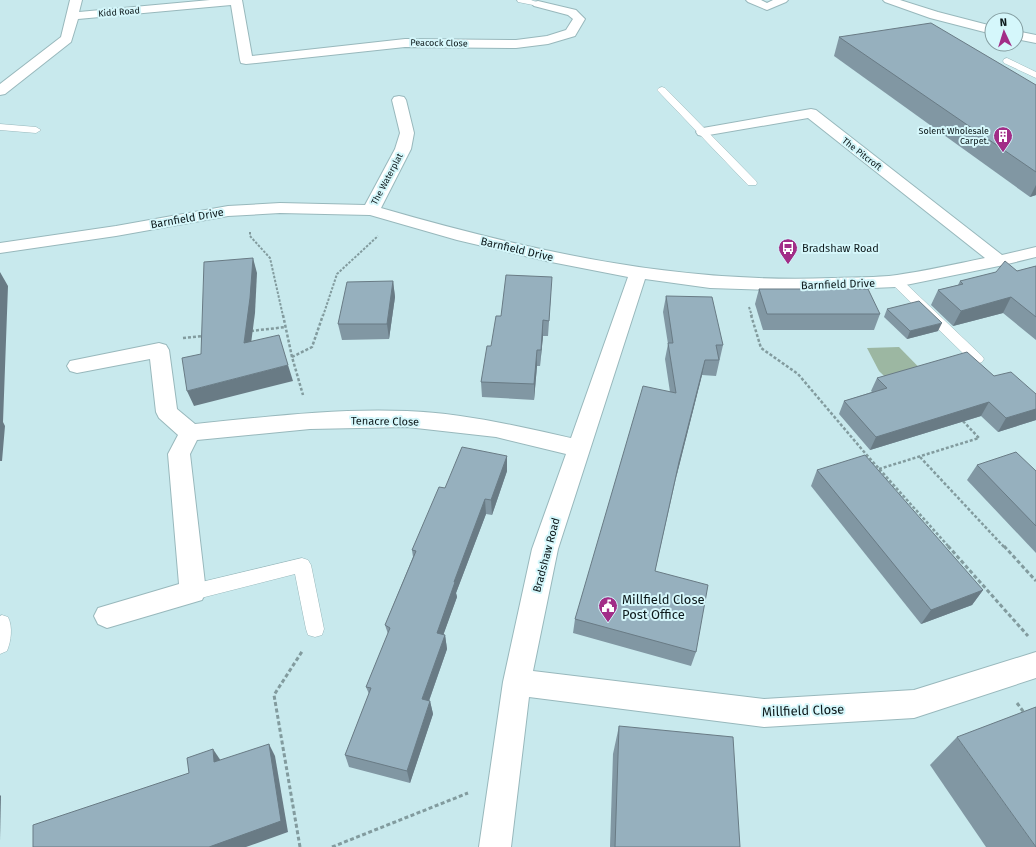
<svg xmlns="http://www.w3.org/2000/svg" width="1036" height="847" viewBox="0 0 1036 847" font-family="'Fira Sans',sans-serif">
<style>
.green{fill:#9cb7a2}
.lines{fill:none;stroke-linecap:round;stroke-linejoin:round}
.lane-casing{stroke:#98b8bc;stroke-width:1}
.street-casing{stroke:#98b8bc;stroke-width:2}
.secondary-casing{stroke:#98b8bc;stroke-width:2}
.path-far2{stroke:#829b9e;stroke-width:2;stroke-dasharray:2.5 1.5;stroke-linecap:butt}
.path-far1{stroke:#829b9e;stroke-width:2.5;stroke-dasharray:3 2;stroke-linecap:butt}
.path{stroke:#829b9e;stroke-width:3;stroke-dasharray:4 2.5;stroke-linecap:butt}
.lane{fill:#fff;fill-rule:evenodd}
.street{fill:#fff;fill-rule:evenodd}
.secondary{fill:#fff;fill-rule:evenodd}
.wall{fill:#8197a3}
.shaded-wall{fill:#697b85}
.building{fill:#96b0be;stroke:#697b85}
.labels{text-anchor:middle;stroke-width:4;stroke-linejoin:round;paint-order:stroke}
.far-street-label{font-size:9px;fill:#0d191b;stroke:#d5f7fb}
.far-poi-label{font-size:9px;fill:#0d191b;stroke:#d5f7fb;text-anchor:end}
.street-label{font-size:11px;fill:#0d191b;stroke:#d5f7fb}
.poi-label{font-size:11px;fill:#0d191b;stroke:#d5f7fb;text-anchor:start}
.near-poi-label{font-size:13px;fill:#0d191b;stroke:#d5f7fb;text-anchor:start}
.near-street-label{font-size:13px;fill:#0d191b;stroke:#d5f7fb}
</style>
<rect width="100%" height="100%" fill="#c8e9ed"/>
<!-- green -->
<path class="green" d="M899,347l46,47 -32,10 -34,-33 -12,-23z"/>
<g class="lines">
<!-- lane casing -->
<g class="lane-casing">
<g id="lane">
<path d="M517,0h14l11,4 -4,2 -20,-4z"/>
<path d="M1007,58l29,14v6l-32,-15 -1,-2 1,-2z"/>
<path d="M662,87l3,1 91,93 1,2 -1,2h-8l-89,-93 -2,-2 2,-2z"/>
<path d="M0,124l36,3 5,3 -5,3 -36,-3z"/>
<path d="M896,277l4,1 82,78 2,3 -2,3 -5,2 -5,-2 -80,-78 -2,-3 2,-3z"/>
<path d="M302,558l6,2 3,5 13,64 -2,6 -7,2 -7,-2 -2,-6 -11,-55 -102,26 -6,-3 -3,-5 3,-5 6,-3z"/>
<path d="M2,615l6,2c5,10 3,24 -1,34l-7,3v-38z"/>
</g>
</g>
<!-- street casing -->
<g class="street-casing">
<g id="street">
<path d="M70,0h12l-3,12 131,-12h32l10,56 153,-17 111,1 31,-4 19,-6 7,-11 -5,-4 -34,-9 -2,-2 2,-2 4,-1 38,9 9,9 -10,17 -27,8 -32,4 -111,-1 -159,17 -5,-1 -1,-3 -9,-55 -153,14 -7,23 -66,52 -5,1v-11l61,-47z"/>
<path d="M746,0h15l6,3 6,-3h15l-2,2 -19,8 -19,-8z"/>
<path d="M399,96l5,1 2,3 8,33 -3,16 -30,59c149,43 295,76 451,70 21,-1 44,0 65,-3 29,-4 58,-11 88,-17l-177,-140 -105,18 -5,-1 -2,-3 2,-3 5,-1 108,-19 5,1 186,145 34,-8v10l-37,9 -103,21 -97,4 -89,-3 -65,-9 -87,270 -25,122 231,28 150,-9 122,-38v26l-122,40 -150,9 -235,-30 -18,150h-32l24,-165 29,-133 34,-95 -70,-17 -89,-10 -97,2 -113,11 -7,14 16,138 -4,8 -95,28 -9,-4 -4,-8 4,-8 81,-24 -11,-130 10,-19 -19,-17 -3,-6 -6,-53 -73,14 -7,-2 -3,-5 3,-5 89,-18 7,2 3,5 8,59 18,15c70,-7 141,-16 212,-13 55,2 110,15 164,27l57,-161 -82,-16 -89,-21 -87,-25 -90,-2 -52,3 -112,20 -116,17v-10l116,-17 112,-20 52,-3 85,2 30,-56 5,-16 -8,-33 2,-3z"/>
</g>
</g>
<!-- secondary casing -->
<g class="secondary-casing">
<g id="secondary">
<path d="M883,0h17l38,12 54,14v8l-62,-16 -45,-16z"/>
<path d="M1016,31l20,4v8l-20,-4z"/>
</g>
</g>
<!-- path-far2 -->
<g class="path-far2">
<path d="M250,232v4l20,22 13,58"/>
<path d="M749,307l3,9"/>
<path d="M323,316l14,-42 41,-38"/>
</g>
<!-- path-far1 -->
<g class="path-far1">
<path d="M283,315l9,42 11,38"/>
<path d="M751,315l10,33 37,26 67,79 84,94"/>
<path d="M251,331l35,-4"/>
<path d="M183,338l21,-2"/>
<path d="M292,357l20,-10 11,-32"/>
<path d="M920,457l84,90"/>
<path d="M879,469l100,-31 -17,-18"/>
</g>
<!-- path -->
<g class="path">
<path d="M948,546l80,90"/>
<path d="M1004,546l32,35"/>
<path d="M1017,703l8,11"/>
<path d="M300,847l-26,-152 29,-45"/>
<path d="M332,847l136,-54"/>
</g>
<!-- lane -->
<use href="#lane" class="lane"/>
<!-- street -->
<use href="#street" class="street"/>
<!-- secondary -->
<use href="#secondary" class="secondary"/>
</g>
<!-- wall -->
<g class="wall">
<path d="M839,37l197,48v110l-6,2 -196,-141z"/>
<path d="M1036,266v74l-33,-27 -50,13 -22,-21 7,-15 20,-5 2,-4 57,-10z"/>
<path d="M393,281l2,16 -6,42 -47,1 -4,-16z"/>
<path d="M759,289l121,25 -6,16h-111l-8,-26z"/>
<path d="M551,293l-3,43h-5l-3,30h-3l-3,34 -52,-3 -1,-15 20,-66z"/>
<path d="M666,296l57,49 -7,31 -14,-1 -26,103 -21,93 41,81 -5,14 -118,-33 2,-14 95,-227 -5,-33 3,-15 -5,-32z"/>
<path d="M887,309l51,22 -31,8 -23,-22z"/>
<path d="M994,376l42,18v26l-38,12 -17,-16 -111,34 -31,-36 5,-13 28,-9 -1,-1 6,-13z"/>
<path d="M507,456v15l-15,44 -6,-1 -30,79 1,4 -14,38h2l2,14 -18,52h1l3,13 -23,69 -61,-16 -4,-12 24,-61 -3,-7 22,-53 -3,-9 28,-68 -1,-7 33,-62z"/>
<path d="M977,465l59,6v82l-69,-73z"/>
<path d="M817,470l166,120 -11,15 -51,19 -110,-138z"/>
<path d="M619,726l121,121h-130l3,-93z"/>
<path d="M957,737l79,110h-50l-56,-82z"/>
</g>
<!-- shaded-wall -->
<g class="shaded-wall">
<path d="M1036,185v10l-6,2z"/>
<path d="M253,258l4,15 -2,40 -6,46 -5,-16z"/>
<path d="M0,272l8,14 -5,136 2,4 -3,35h-2z"/>
<path d="M393,281l2,16 -6,42 -2,-15z"/>
<path d="M1011,297l-8,16 -50,13 8,-15z"/>
<path d="M543,320v16l-3,30 1,-16z"/>
<path d="M942,323l-4,8 -31,8 3,-8z"/>
<path d="M537,350v16l-3,34v-16z"/>
<path d="M705,360l-3,15 -26,103 3,-16z"/>
<path d="M288,365l5,16 -99,25 -7,-15z"/>
<path d="M989,402l-8,14 -111,34 6,-13z"/>
<path d="M1036,409v11l-38,12 8,-14z"/>
<path d="M507,456v15l-15,44 -1,-15z"/>
<path d="M485,499l1,15 -30,79 1,4 -18,50 -2,-14 17,-51z"/>
<path d="M983,590l-11,15 -51,19 10,-14z"/>
<path d="M445,635l2,14 -22,63 -3,-13z"/>
<path d="M430,701l3,13 -23,69 -3,-12z"/>
<path d="M269,744l6,12 13,76 -42,15h-37z"/>
<path d="M213,749l8,12 -7,1z"/>
<path d="M0,795l1,1 -1,45z"/>
</g>
<!-- building -->
<g class="building">
<path d="M931,23l105,62v87l-197,-135z"/>
<path d="M253,258l-3,40 -6,45 35,-8 9,30 -101,26 -5,-33 19,-4 3,-92z"/>
<path d="M1005,261l12,10 19,-5v51l-25,-20 -50,14 -23,-21 25,-6 -3,-3 36,-9z"/>
<path d="M506,275l46,2 -3,44 -6,-1 -2,30h-4l-3,34 -53,-2 6,-36h4l5,-30h5z"/>
<path d="M393,281l-6,43h-49l9,-42z"/>
<path d="M759,289h109l12,25h-113z"/>
<path d="M666,296l46,1 11,48h-7l3,15h-14l-26,102 -24,109 53,14 -12,67 -121,-33 68,-233 33,7 -8,-50h5z"/>
<path d="M919,301l23,22 -32,8 -23,-22z"/>
<path d="M967,352l27,24 17,-4 25,22v15l-30,9 -17,-16 -113,35 -32,-36 43,-13 -10,-10z"/>
<path d="M462,447l45,9 -16,44 -6,-1 -31,83h1l-18,51 8,2 -23,64 8,2 -23,70 -62,-16 26,-67 -5,-1 24,-59 -5,-3 31,-74 -4,-1 27,-63 6,1z"/>
<path d="M1016,452l20,19v55l-59,-61z"/>
<path d="M865,455l118,135 -52,20 -114,-140z"/>
<path d="M1036,707v140l-79,-110z"/>
<path d="M619,726l114,11 7,110h-125z"/>
<path d="M269,744l12,77 -72,26h-176v-22l156,-52 -2,-15 26,-9 1,13z"/>
</g>
<!-- icons -->
<defs>
<g id="building-pin" transform="scale(1)"><path d="M0 17L-7.5 6A9.5 9.5 0 1 1 7.5 6Z" fill="#a22d87" stroke="#d5f7fb"/><path d="M-4-6H4V6H1V3H-1V6H-4ZM-2.5-4.3h1.7v1.8h-1.7ZM.8-4.3h1.7v1.8H.8ZM-2.5-1h1.7V.8h-1.7ZM.8-1h1.7V.8H.8Z" fill="#fff"/></g>
<g id="bus-pin" transform="scale(1)"><path d="M0 17L-7.5 6A9.5 9.5 0 1 1 7.5 6Z" fill="#a22d87" stroke="#d5f7fb"/><path d="M-5-6H5V4H4V6H2V4H-2V6H-4V4H-5ZM-3.5-4V0h7V-4ZM-3.5 1.2v1.5H-2V1.2ZM2 1.2v1.5H3.5V1.2Z" fill="#fff"/></g>
<g id="civic-pin" transform="scale(1)"><path d="M0 17L-7.5 6A9.5 9.5 0 1 1 7.5 6Z" fill="#a22d87" stroke="#d5f7fb"/><path d="M-.6-6.5H3V-4.5H.6V-3L4-1V1h2V6H-6V1h2V-1L-.6-3ZM-1.2 2.5V6h2.4V2.5Z" fill="#fff"/></g>
</defs>
<g fill-rule="evenodd">
<use href="#building-pin" x="1003" y="136"/>
<use href="#bus-pin" x="788" y="248"/>
<use href="#civic-pin" x="608" y="606"/>
</g>
<g class="labels">
<!-- far-street labels -->
<g class="far-street-label">
<text transform="translate(119 12) rotate(-5)" y="3">Kidd Road</text>
<text transform="translate(439 43) rotate(1)" y="3">Peacock Close</text>
<text transform="translate(862 154) rotate(38)" y="3">The Pitcroft</text>
<text transform="translate(387 179) rotate(-62)" y="3">The Waterplat</text>
</g>
<!-- far-poi labels -->
<g class="far-poi-label">
<text x="989" y="134">Solent Wholesale<tspan x="989" dy="10">Carpet.</tspan></text>
</g>
<!-- street labels -->
<g class="street-label">
<text transform="translate(187 218) rotate(-10)" y="4">Barnfield Drive</text>
<text transform="translate(517 249) rotate(13)" y="4">Barnfield Drive</text>
<text transform="translate(838 284) rotate(-2)" y="4">Barnfield Drive</text>
<text transform="translate(385 421) rotate(1)" y="4">Tenacre Close</text>
<text transform="translate(546 555) rotate(-75)" y="4">Bradshaw Road</text>
</g>
<!-- poi labels -->
<g class="poi-label">
<text x="802" y="252">Bradshaw Road</text>
</g>
<!-- near-poi labels -->
<g class="near-poi-label">
<text x="622" y="604">Millfield Close<tspan x="622" dy="15">Post Office</tspan></text>
</g>
<!-- near-street labels -->
<g class="near-street-label">
<text transform="translate(803 710) rotate(-2)" y="5">Millfield Close</text>
</g>
</g>
<!-- north arrow -->
<g transform="translate(1004 32) rotate(356)"><circle r="19" fill="#d5f7fb" stroke="#859ea1"/>
<path d="M0-3L7 15L0 10L-7 15Z" fill="#a22d87"/>
<text y="-6" font-size="11" font-weight="bold" text-anchor="middle" fill="#0d191b">N</text>
</g>
</svg>
